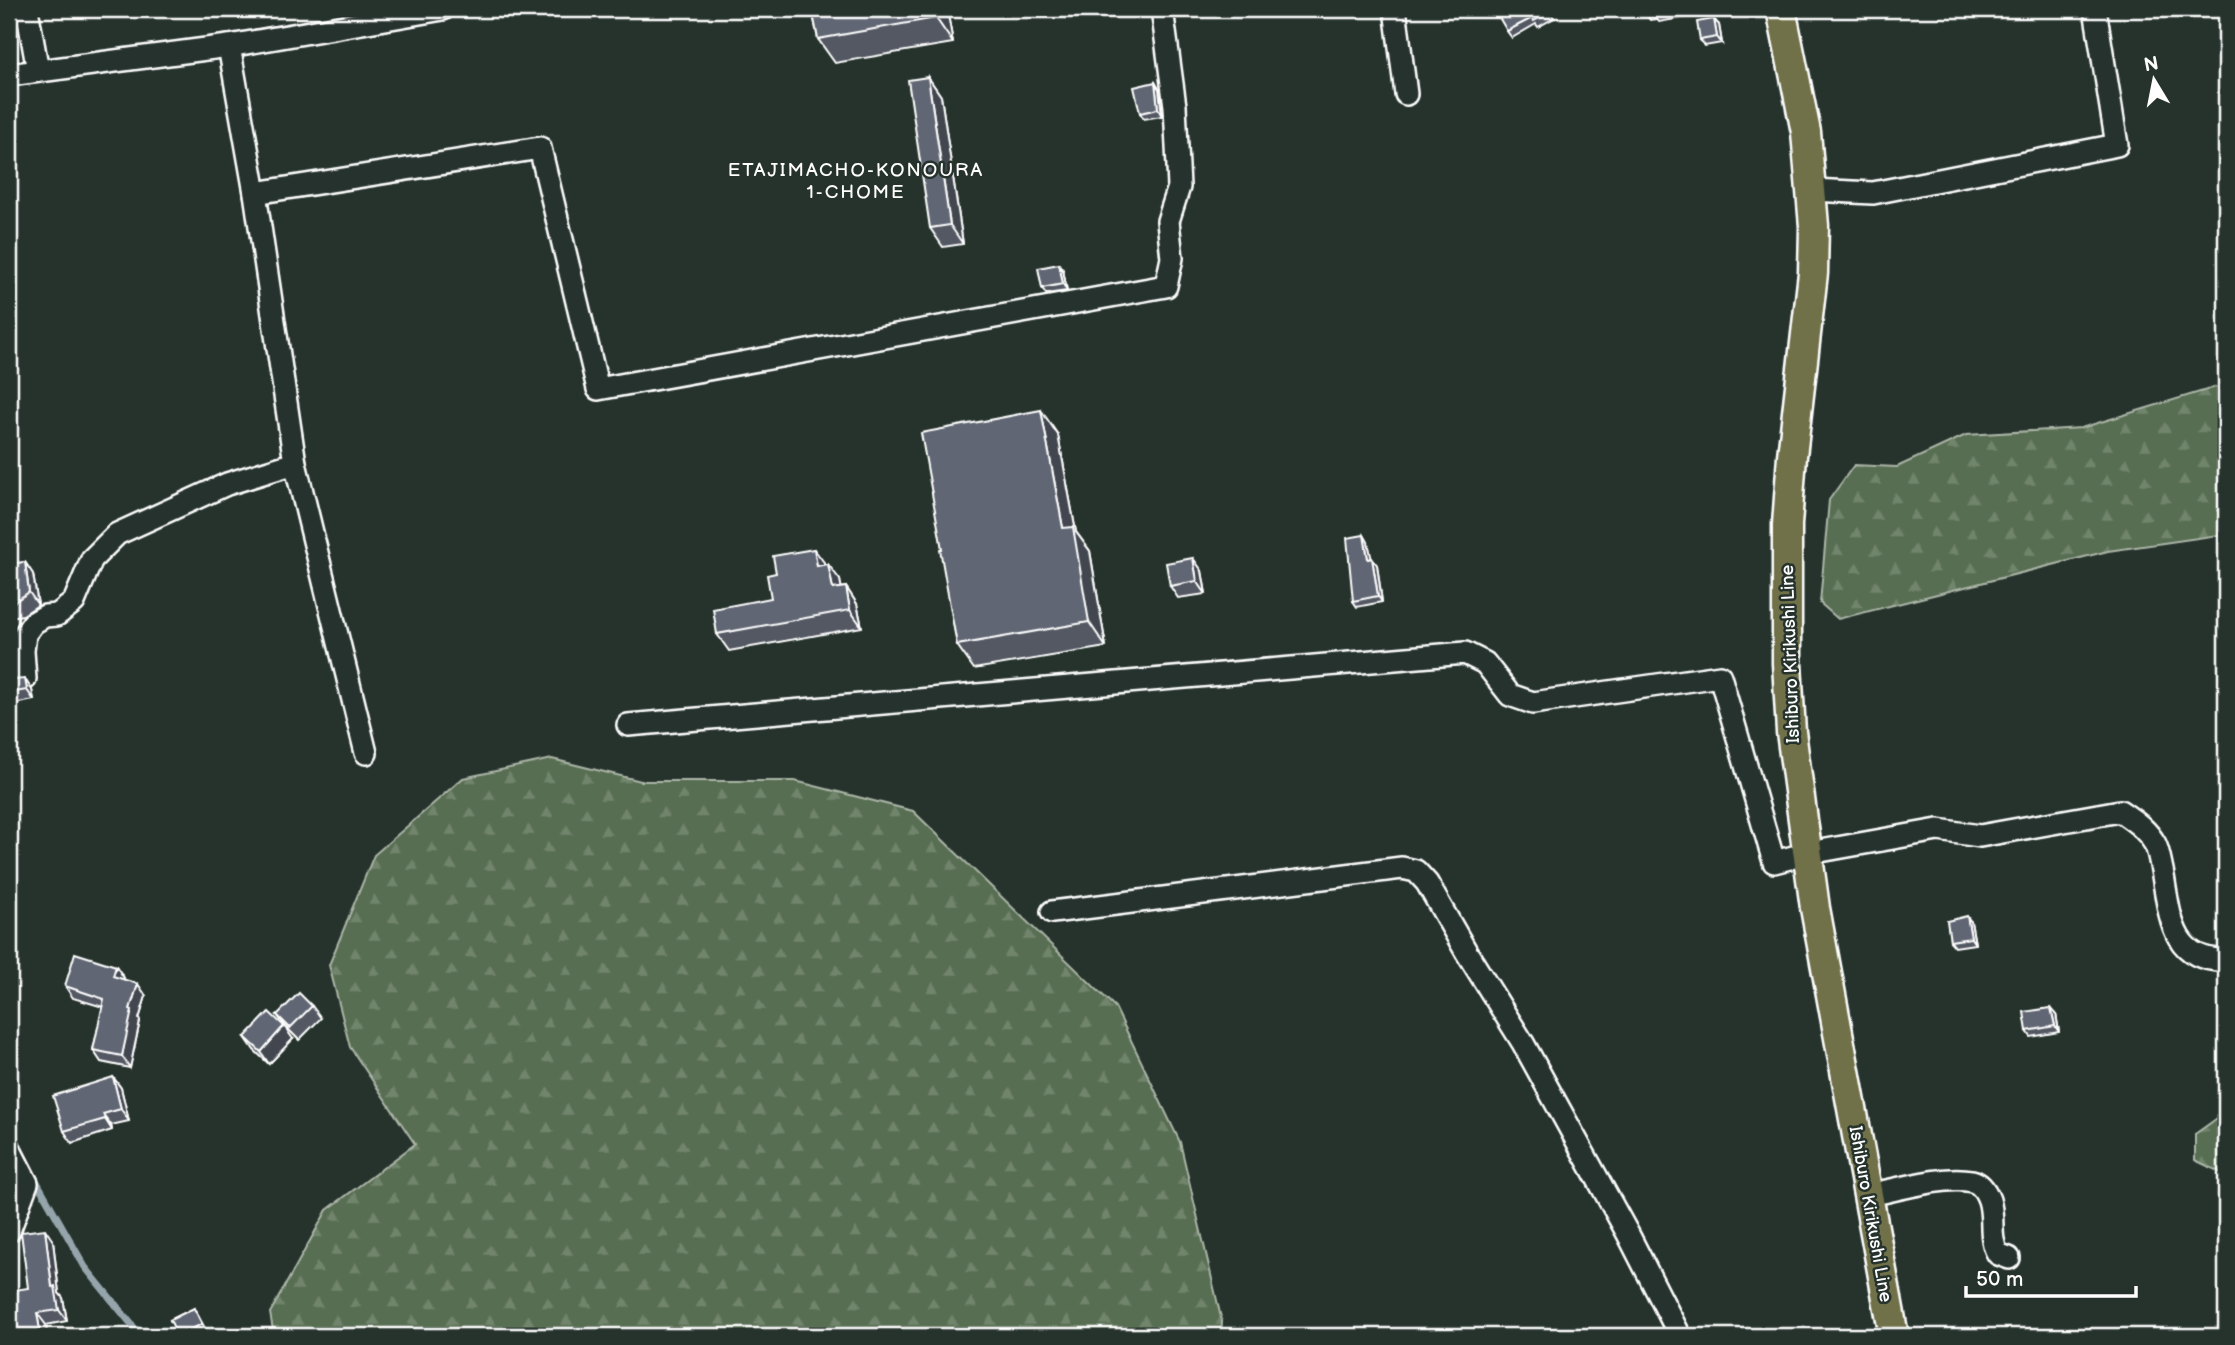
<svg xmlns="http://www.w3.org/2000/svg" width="2235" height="1345" viewBox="0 0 2235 1345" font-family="'Balsamiq Sans',sans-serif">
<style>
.forest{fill:url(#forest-firs);stroke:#acb6a8;stroke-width:2}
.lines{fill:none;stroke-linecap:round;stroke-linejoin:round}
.stream{stroke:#95a5ab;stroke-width:7}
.minor-casing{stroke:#fff;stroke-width:26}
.major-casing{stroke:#fff;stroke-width:33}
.minor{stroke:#26332d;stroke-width:21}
.major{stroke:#70704a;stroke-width:28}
.wall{fill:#535863;stroke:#fff;stroke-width:2}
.shaded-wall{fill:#434750;stroke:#fff;stroke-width:2}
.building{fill:#606673;stroke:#fff;stroke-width:2}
.labels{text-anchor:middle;stroke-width:5;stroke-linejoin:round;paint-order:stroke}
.street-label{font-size:18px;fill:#fff;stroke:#26332d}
.neighbourhood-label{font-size:19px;letter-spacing:2px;fill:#fff;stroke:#26332d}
</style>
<defs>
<pattern id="forest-firs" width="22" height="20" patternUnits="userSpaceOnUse" patternTransform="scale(1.75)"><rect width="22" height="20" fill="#586e52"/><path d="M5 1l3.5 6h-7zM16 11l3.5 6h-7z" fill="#71846c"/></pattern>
</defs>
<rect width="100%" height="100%" fill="#26332d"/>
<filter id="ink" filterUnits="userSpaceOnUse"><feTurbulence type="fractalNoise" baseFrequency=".0143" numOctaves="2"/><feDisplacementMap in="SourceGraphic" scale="14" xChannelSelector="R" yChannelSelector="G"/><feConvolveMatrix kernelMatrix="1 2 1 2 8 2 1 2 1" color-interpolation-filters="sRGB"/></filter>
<g filter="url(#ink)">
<!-- forest -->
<g class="forest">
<path d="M2226,384v150l-118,17 -270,68 -18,-16 9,-103 25,-35 43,2 69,-32 115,-7z"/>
<path d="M552,759l89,22h154l118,30 202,196 65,135 42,180 -1,14h-947l-4,-23 57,-103 88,-66 -65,-97 -21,-82 45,-110 89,-77z"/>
<path d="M2226,1112v63l-31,-15v-26z"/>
</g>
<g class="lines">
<!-- stream -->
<g class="stream">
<path d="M9,1122l11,26"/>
<path d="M33,1175l52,92 56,69"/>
</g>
<!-- minor casing -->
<g class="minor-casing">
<g id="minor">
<path d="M27,9l11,62"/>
<path d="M1395,9l11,85"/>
<path d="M229,46l26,147 40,270 71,290"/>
<path d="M9,75l220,-29 214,-37"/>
<path d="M1812,190l61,3 244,-48 -22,-136"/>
<path d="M255,193l285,-45 58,241 568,-103 6,-28 -4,-37 11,-34 -4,-81 -13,-97"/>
<path d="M25,679l-2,-28 2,-17 8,-11 12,-7 12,-1 17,-13 18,-43 25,-25 110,-50 68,-21"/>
<path d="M628,725l837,-72 20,10 25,32 23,8 187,-27 54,186 35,-9 129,-23 42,6 140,-25c14,10 26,17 35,33 4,8 5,18 7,26 8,43 8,92 64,90"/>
<path d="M1052,912l350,-44 14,3 11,12 40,70 56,90 105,191 52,102"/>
<path d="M9,1148l18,35 -18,48"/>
<path d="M1868,1195c29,-5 75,-20 104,-14 9,2 14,11 17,19 6,19 -1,37 9,54l11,4"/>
</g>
</g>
<!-- major casing -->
<g class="major-casing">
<path id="major" d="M1781,9l25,123 8,94 -1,47 -21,183 -5,69v138l4,69 24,176 79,428"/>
</g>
<!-- minor -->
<use href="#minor" class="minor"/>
<!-- major -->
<use href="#major" class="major"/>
</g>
<!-- wall -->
<g class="wall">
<path d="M812,9h135l6,34 -118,20 -17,-24z"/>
<path d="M1549,9l5,9 -16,9 -2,-3 -24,14 -5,-7z"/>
<path d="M1642,9h54l2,6 -39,7 -2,-3 -7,1z"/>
<path d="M1719,25l3,18 -17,3 -5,-6z"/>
<path d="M928,77l13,19 22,148 -20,3 -13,-19z"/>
<path d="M1155,82l4,7 3,27 -18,3 -4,-6z"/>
<path d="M1063,270l4,21 -21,3 -4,-6z"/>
<path d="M1058,435l18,97 14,19 16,96 -132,22 -17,-24 -15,-96z"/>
<path d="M1364,535l4,7 3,17 6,6 5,37 -25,5 -4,-6z"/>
<path d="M25,562l8,12 5,31 -15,10 -14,2v-53z"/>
<path d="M825,564l15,16 1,8 5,-1 11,17 5,23 -133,24 -12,-17z"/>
<path d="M1202,571l4,23 -28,4 -8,-12z"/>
<path d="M9,638l2,3 2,39 19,10 2,10 -25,5z"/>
<path d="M1971,922l4,22 -20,3 -5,-6z"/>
<path d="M116,966l8,12v2l22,16 -7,23 1,2 -10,47 -29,-6 -8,-12 10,-43 -30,-9 -8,-12z"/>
<path d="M312,1006l9,12 -22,22 -13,-13 -9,-12z"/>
<path d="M2056,1014l3,18 -28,5 -4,-6z"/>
<path d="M245,1037l48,2 -24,25 -15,-14z"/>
<path d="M113,1077l8,11 8,33 -18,4 1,5 -40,13 -8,-12z"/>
<path d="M53,1241l6,52 4,5 4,23 -21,4 1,11h-32l13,-48z"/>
<path d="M194,1308l12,22 -12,6h-15l-9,-16z"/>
</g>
<!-- shaded-wall -->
<g class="shaded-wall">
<path d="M934,9h13l6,34 -17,-25z"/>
<path d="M1714,19l5,6 3,18 -5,-6z"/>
<path d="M928,77l13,19 22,148 -13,-19z"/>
<path d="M1155,82l4,7 3,27 -4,-7z"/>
<path d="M1059,264l4,6 4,21 -4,-7z"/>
<path d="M1041,410l17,25 18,97 14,19 16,96 -17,-25 -26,-94z"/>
<path d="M1364,535l4,7 5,23 -5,-6z"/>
<path d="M814,549l12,16 -9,1z"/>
<path d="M1193,558l9,13 4,23 -9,-13z"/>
<path d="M1372,558l5,7 5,37 -4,-6z"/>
<path d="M25,562l8,12 5,31 -9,-13z"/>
<path d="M828,564l12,16 5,26 -12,-17z"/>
<path d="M846,587l11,17 5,23 -12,-17z"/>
<path d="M9,638l2,3 3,45 -5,-8z"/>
<path d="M25,679l7,11 2,10 -7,-10z"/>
<path d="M1967,916l4,6 4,22 -4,-6z"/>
<path d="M116,966l8,12 -3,10 -8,-12z"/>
<path d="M138,984l8,12 -7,23 1,2 -10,47 -8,-12 8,-47z"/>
<path d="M2051,1008l5,6 3,18 -4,-6z"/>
<path d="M284,1026l9,13 -24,25 -8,-12z"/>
<path d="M113,1077l8,11 8,33 -8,-12z"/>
<path d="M103,1114l8,11 1,5 -7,-11z"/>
<path d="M45,1229l8,12 6,52 4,5 4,23 -8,-11 -7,-23z"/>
<path d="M37,1313l9,12 1,11h-6z"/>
</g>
<!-- building -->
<g class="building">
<path d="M812,9h122l2,9 -118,21z"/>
<path d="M1506,9h42l2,3 -16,9 -2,-3 -25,13 -10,-17z"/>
<path d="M1714,19l3,18 -17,3 -3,-18z"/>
<path d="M928,77l22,148 -20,3 -22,-148z"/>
<path d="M1155,82l3,27 -18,4 -6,-26z"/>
<path d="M1059,264l4,20 -21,4 -4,-20z"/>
<path d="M1041,410l22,118 10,-1 16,95 -132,23 -17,-96h2l-21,-116z"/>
<path d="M1364,535l4,24 4,-1 6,38 -25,5 -6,-63z"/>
<path d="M814,549l3,17 11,-2 5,25 13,-2 4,23 -133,24 -4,-25 58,-11 -4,-23 9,-2 -3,-17z"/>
<path d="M1193,558l4,23 -27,5 -4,-23z"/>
<path d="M25,562l4,30 -15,10 -5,1v-39z"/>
<path d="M9,677l3,3 13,-1 2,11 -18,3z"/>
<path d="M1967,916l4,22 -21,3 -3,-20z"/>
<path d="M75,953l41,13 -3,10 25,8 -8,25 2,1 -10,46 -29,-6 11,-51 -39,-13z"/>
<path d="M299,993l13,13 -22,22 -13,-13z"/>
<path d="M2051,1008l4,18 -28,5 -3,-19z"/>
<path d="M269,1012l15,14 -23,26 -16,-15z"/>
<path d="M113,1077l8,32 -18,5 2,5 -41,12 -11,-35z"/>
<path d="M45,1229l7,58 3,-1 4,24 -22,3 4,23h-26l-6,-34v-11l19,-3 -7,-56z"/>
<path d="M194,1308l8,16 -24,12 -8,-16z"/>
</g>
</g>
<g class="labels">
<!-- street labels -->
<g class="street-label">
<text transform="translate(1790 654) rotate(-92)" y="6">Ishiburo Kirikushi Line</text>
<text transform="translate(1871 1214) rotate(80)" y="6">Ishiburo Kirikushi Line</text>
</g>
<!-- neighbourhood labels -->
<g class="neighbourhood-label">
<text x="856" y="176">ETAJIMACHO-KONOURA<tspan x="856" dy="22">1-CHOME</tspan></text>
</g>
</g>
<!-- margin -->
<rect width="2235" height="1345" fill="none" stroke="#26332d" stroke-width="35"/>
<rect x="18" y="18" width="2200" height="1310" fill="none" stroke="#fff" stroke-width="2.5" filter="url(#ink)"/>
<!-- north arrow -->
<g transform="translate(2154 80) rotate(350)" stroke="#26332d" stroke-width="5" paint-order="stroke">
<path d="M0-5L12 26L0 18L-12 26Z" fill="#ffffff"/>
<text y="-10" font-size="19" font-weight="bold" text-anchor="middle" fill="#ffffff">N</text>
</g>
<!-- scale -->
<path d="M1966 1286v10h170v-10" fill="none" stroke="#ffffff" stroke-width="3.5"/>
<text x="1976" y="1286" font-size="21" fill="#ffffff" stroke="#26332d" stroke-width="5" paint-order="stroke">50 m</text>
</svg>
